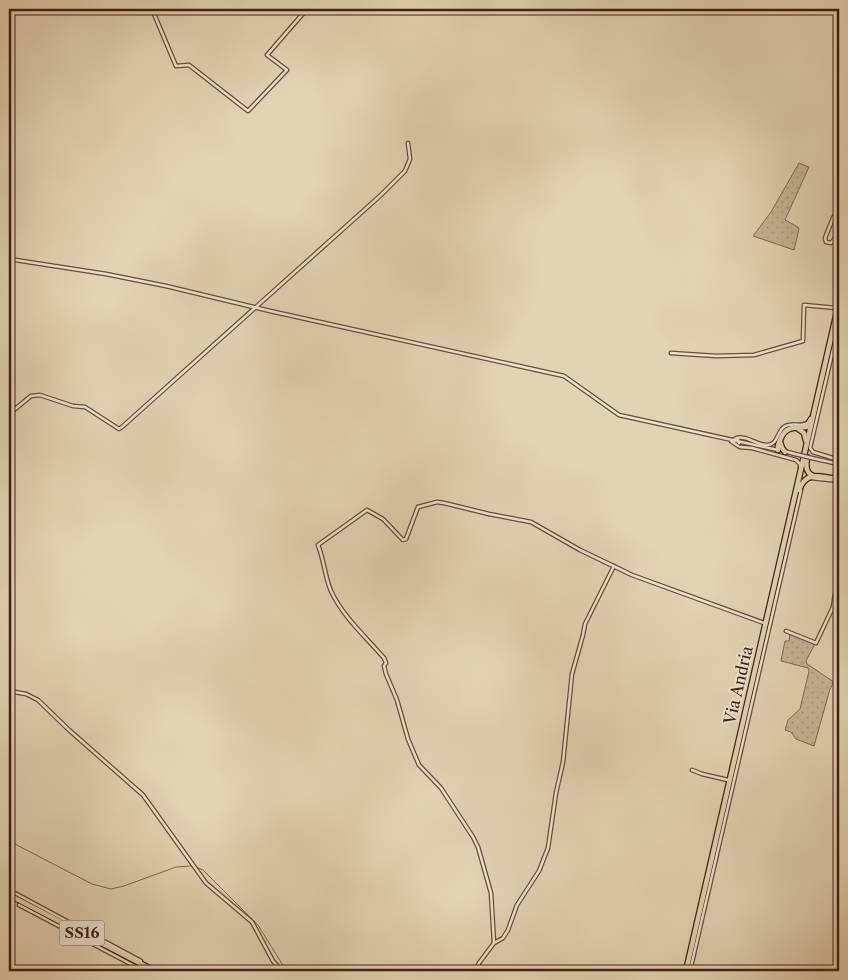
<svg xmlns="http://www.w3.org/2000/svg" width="848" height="980" viewBox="0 0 848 980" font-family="'Libre Caslon Text',serif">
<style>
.grass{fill:url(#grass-dots);stroke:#826a55}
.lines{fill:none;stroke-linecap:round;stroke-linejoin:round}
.stream{stroke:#7f6752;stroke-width:1}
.minor-casing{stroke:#674d3a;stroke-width:5}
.highway-casing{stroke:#3e2012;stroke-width:7}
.minor{stroke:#ece2ce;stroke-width:2.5}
.highway{stroke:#e2d3b3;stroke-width:4.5}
.minor-bridge-casing{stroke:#674d3a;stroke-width:5;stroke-linecap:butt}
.minor-bridge{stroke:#ece2ce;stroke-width:2.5}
.labels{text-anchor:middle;stroke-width:4;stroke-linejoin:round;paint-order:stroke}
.shield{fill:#ece2ce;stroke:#725a4a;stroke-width:1}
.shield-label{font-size:15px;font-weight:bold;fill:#3e2012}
.street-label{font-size:16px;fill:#3e2012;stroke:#ece2ce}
</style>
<defs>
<pattern id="grass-dots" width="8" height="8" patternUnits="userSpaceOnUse" patternTransform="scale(1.25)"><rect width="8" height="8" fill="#c6b598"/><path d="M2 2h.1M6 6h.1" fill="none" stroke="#ab9b82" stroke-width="1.8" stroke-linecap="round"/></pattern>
</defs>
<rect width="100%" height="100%" fill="#e2d3b3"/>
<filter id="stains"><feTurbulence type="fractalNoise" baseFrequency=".004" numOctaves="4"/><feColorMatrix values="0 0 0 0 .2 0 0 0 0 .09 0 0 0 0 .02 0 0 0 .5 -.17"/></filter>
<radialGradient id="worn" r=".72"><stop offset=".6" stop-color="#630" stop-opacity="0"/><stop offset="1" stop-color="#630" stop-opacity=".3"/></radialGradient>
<!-- grass -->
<g class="grass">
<path d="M799,163l10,4 -24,53 13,7 1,2 -5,21 -41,-14 18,-24z"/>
<path d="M790,633l25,11 -9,17 1,3 27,18 -4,7 -16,57 -18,-7 -5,-7 -6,-2 3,-10 12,-11 9,-38 -1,-3 -27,-7 4,-20h4z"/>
</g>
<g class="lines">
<!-- stream -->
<g class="stream">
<path d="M9,841l83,43 19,5 13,-3 52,-19 16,-1"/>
<path d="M196,867l7,3 55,55 26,42 5,4"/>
</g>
<!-- minor casing -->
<g class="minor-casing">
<g id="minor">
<path d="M152,9l24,57 13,-1 59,46 39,-41 -20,-15 40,-46"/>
<path d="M839,209l-6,9 -8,20 1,4 5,1 5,-6 3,-15"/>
<path d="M9,259l97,15 60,12 104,25 294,65 55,39 159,35"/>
<path d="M837,304l2,-11"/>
<path d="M839,324l-29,124 3,4 26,8"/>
<path d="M671,353l45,3 38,-1 49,-14 1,-36 32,3"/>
<path d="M9,414l22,-18 9,-1 33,11 12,1 34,22 3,-2 259,-232 24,-24 5,-12 -2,-16"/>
<path d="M737,438l-6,3 7,5"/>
<path d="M739,443l-2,-5c10,-3 20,8 31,7 10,-1 9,-13 16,-18 7,-5 16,0 23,-4"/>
<path d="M740,447l12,1 44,12 4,4v3"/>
<path d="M784,451l11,3"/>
<path d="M816,459l23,5"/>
<path d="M811,478l28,3"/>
<path d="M786,631l30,12 17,-36 6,-39"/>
<path d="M9,691l17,3 12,6 31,30 74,65 63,88 46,39 21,39 9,10"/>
<path d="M692,770l10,4 26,6"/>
<path d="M9,890l132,71"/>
<path d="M19,905l125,66"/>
<path d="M494,943l-3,-50 -13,-46 -5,-10 -32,-49 -22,-23 -11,-26 -11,-39 -11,-26 -2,-8 2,-3 -2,-5c-18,-21 -41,-41 -53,-67 -6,-14 -7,-31 -13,-46l49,-35 16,9 20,21 3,-1 12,-32 19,-5 7,1 45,11 42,8 49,28 52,25 132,48"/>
<path d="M476,971l3,-8 15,-20 9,-5 5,-8 9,-25 22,-34 9,-23 8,-55 7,-31 9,-88 11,-39 2,-11 29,-58"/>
<path d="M690,971l111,-481"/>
</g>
</g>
<!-- highway casing -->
<g class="highway-casing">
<g id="highway">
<path d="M797,428l7,5 2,8"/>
<path d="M780,442l2,6 3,4"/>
<path d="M778,450c-1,-5 1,-7 3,-12 5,-12 14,-10 25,-11l5,-8"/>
<path d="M807,457c-1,8 -2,15 6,19"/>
<path d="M799,490c8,-21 22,-12 40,-11"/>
<path d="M9,895l146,76"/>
<path d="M686,971l153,-668"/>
</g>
</g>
<!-- minor -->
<use href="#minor" class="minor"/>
<!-- highway -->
<use href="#highway" class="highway"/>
<!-- minor-bridge casing -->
<g class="minor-bridge-casing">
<path id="minor-bridge" d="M795,454l21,5"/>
</g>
<!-- minor-bridge -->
<use href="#minor-bridge" class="minor-bridge"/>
</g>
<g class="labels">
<!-- shield labels -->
<rect class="shield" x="59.5" y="920.5" width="45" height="25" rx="4"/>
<g class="shield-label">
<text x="82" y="938">SS16</text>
</g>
<!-- street labels -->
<g class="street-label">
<text transform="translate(738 685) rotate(-77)" y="6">Via Andria</text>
</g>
</g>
<!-- margin -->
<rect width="848" height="980" fill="none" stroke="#e2d3b3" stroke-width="30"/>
<rect x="10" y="10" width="828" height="960" fill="none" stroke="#3e2012" stroke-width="2.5"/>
<rect x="15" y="15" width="818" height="950" fill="none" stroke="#3e2012"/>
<rect width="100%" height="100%" filter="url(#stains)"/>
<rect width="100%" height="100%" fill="url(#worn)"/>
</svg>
